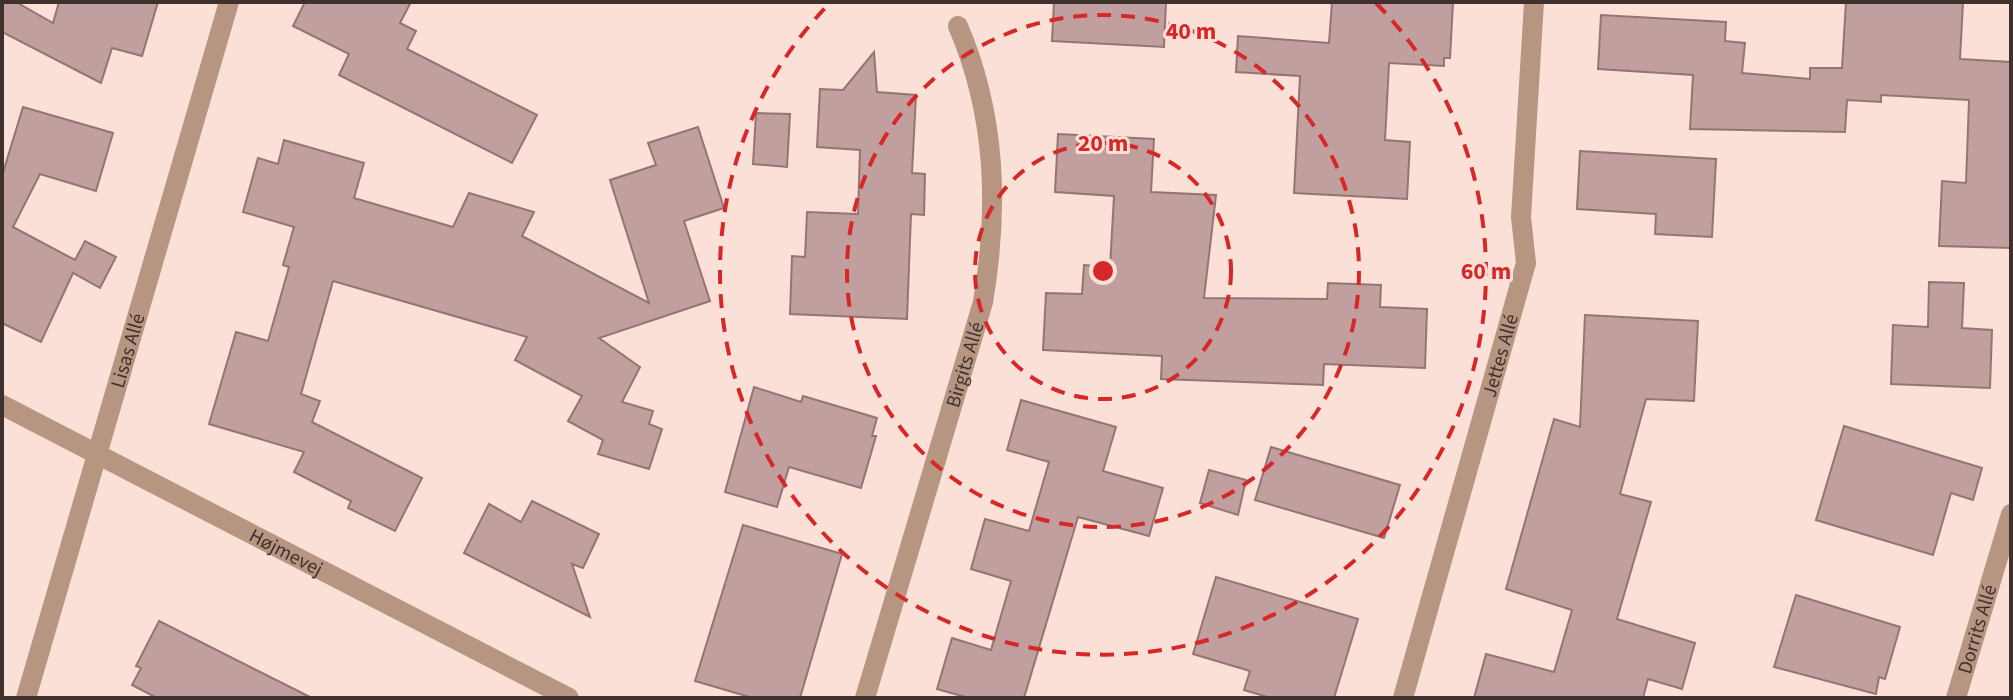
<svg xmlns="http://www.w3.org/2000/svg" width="2013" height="700" viewBox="0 0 2013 700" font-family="'Source Sans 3',sans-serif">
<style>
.building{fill:#c09f9e;stroke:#947574;stroke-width:2}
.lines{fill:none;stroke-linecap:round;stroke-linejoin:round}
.lane{stroke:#b69681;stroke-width:20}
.street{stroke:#b69681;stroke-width:20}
.ring{fill:none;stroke:#d62828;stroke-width:4;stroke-dasharray:14 10}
.labels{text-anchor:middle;stroke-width:6;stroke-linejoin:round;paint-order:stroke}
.street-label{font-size:20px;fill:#3f322e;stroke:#fbe0d8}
.centre{fill:#d62828;stroke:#fbe0d8;stroke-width:4}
.ring-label{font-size:24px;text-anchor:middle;font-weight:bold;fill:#d62828;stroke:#fbe0d8;stroke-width:6;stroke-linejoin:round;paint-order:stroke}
</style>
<rect width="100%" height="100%" fill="#fbe0d8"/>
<!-- building -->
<g class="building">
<path d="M2,2h14l37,21 6,-21h99l-16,54 -30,-8 -11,35 -99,-51z"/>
<path d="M305,2h106l-11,21 16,8 -9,18 130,66 -25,48 -173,-88 10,-21 -56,-28z"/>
<path d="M1054,2h112l-2,45 -112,-6z"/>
<path d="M1332,2h121l-3,56h-6v8l-55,-3 -4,77 25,2 -3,57 -113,-6 6,-117 -64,-4 2,-36 91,7z"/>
<path d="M1846,2h117l-3,57 51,3v186l-72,-2 3,-65 24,2 3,-83 -88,-5v7l-34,-2 -2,32 -155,-3 3,-54 -95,-6 3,-54 125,7 -1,19 20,2 -3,30 68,6v-11h32z"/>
<path d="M874,52l3,40 39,3 -4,78 13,1 -1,41 -13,-1 -4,105 -117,-5 2,-58 13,1 2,-45 51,2 2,-64 -43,-3 3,-58 23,1z"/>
<path d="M23,107l90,26 -17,58 -56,-17 -27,53 62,33 10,-19 31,16 -16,31 -27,-15 -32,69 -39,-19v-147z"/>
<path d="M756,113l34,1 -3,53 -34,-3z"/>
<path d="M698,127l26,81 -40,13 26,80 -111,37 41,29 -18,35 31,9 -4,13 13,5 -13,40 -51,-15 5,-14 -35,-19 14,-25 -67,-36 12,-23 -194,-56 -32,113 19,7 -8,21 110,56 -27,53 -47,-23 3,-7 -57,-29 10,-20 -95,-28 27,-92 32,9 21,-74 -6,-2 11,-38 -51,-15 15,-54 20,6 6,-24 80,23 -10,35 99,29 16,-34 65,19 -12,24 127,67 -39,-123 46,-15 -8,-22z"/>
<path d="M1058,134l96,5 -3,53 65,3 -12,103 123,1 1,-16 53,2 -1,22 47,2 -2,59 -101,-4 -1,21 -162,-6 1,-23 -119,-6 3,-57 36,1 2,-29 26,2 4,-71 -59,-4z"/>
<path d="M1580,151l136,8 -4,78 -57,-3 1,-20 -79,-5z"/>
<path d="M1929,282l35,1 -2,45 30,2 -2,58 -99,-4 2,-59 35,2z"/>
<path d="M1585,315l113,6 -4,80 -48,-2 -26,95 31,8 -34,117 78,24 -13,46 -34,-10 -5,19h-169l12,-44 68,18 18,-62 -66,-21 48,-170 26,8z"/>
<path d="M754,387l47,15 2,-6 74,22 -5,18h4l-15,52 -72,-21 -12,40 -52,-15z"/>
<path d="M1021,400l95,27 -13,44 60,17 -14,48 -71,-19 -54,181h-55l-32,-9 15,-51 39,12 20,-69 -40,-12 14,-50 44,12 20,-69 -42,-12z"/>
<path d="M1844,426l138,42 -9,32 -22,-7 -18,62 -117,-35z"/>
<path d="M1271,447l129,38 -16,53 -129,-38z"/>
<path d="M1209,470l37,10 -8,35 -38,-12z"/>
<path d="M532,501l67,33 -16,34 -11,-4 18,53 -126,-64 25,-49 32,18z"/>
<path d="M743,525l99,29 -42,144h-47l-58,-17z"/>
<path d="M1216,577l142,42 -24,79h-63l-27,-8 6,-19 -57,-17z"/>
<path d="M1796,595l104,32 -15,52 -6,-2 -3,17 -102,-27z"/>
<path d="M159,621l153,77h-155l-25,-13 9,-17 -5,-2z"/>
</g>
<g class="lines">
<!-- lane -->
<path class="lane" d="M1526,263l-5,-46 13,-215"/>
<!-- street -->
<g class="street">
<path id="s1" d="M2,405l567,293"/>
<path id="s2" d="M26,698l203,-696"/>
<path id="s3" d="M865,698l118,-396c16,-95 13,-187 -25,-276"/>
<path id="s4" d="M1403,698l123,-435"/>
<path id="s5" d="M1956,698l55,-184"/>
</g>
</g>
<!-- distance rings -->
<g class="ring">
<circle cx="1103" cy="271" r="128"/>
<circle cx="1103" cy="271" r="256"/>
<path d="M1376 3A383 383 0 1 1 830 3"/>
</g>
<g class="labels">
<!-- street labels -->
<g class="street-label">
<text dy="7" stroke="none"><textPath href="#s2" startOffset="362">Lisas Allé</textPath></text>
<text dy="7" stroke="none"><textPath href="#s4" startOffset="356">Jettes Allé</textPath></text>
<text dy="7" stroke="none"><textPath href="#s3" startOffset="348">Birgits Allé</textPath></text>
<text dy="7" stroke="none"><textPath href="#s1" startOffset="320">Højmevej</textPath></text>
<text dy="7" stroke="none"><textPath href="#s5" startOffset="72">Dorrits Allé</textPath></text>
</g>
</g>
<circle cx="1103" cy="271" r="12" class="centre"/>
<g class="ring-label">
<text x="1191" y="39">40 m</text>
<text x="1103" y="151">20 m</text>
<text x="1486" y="279">60 m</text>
</g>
<!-- border -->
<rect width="2013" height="700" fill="none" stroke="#3f322e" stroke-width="8"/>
</svg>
